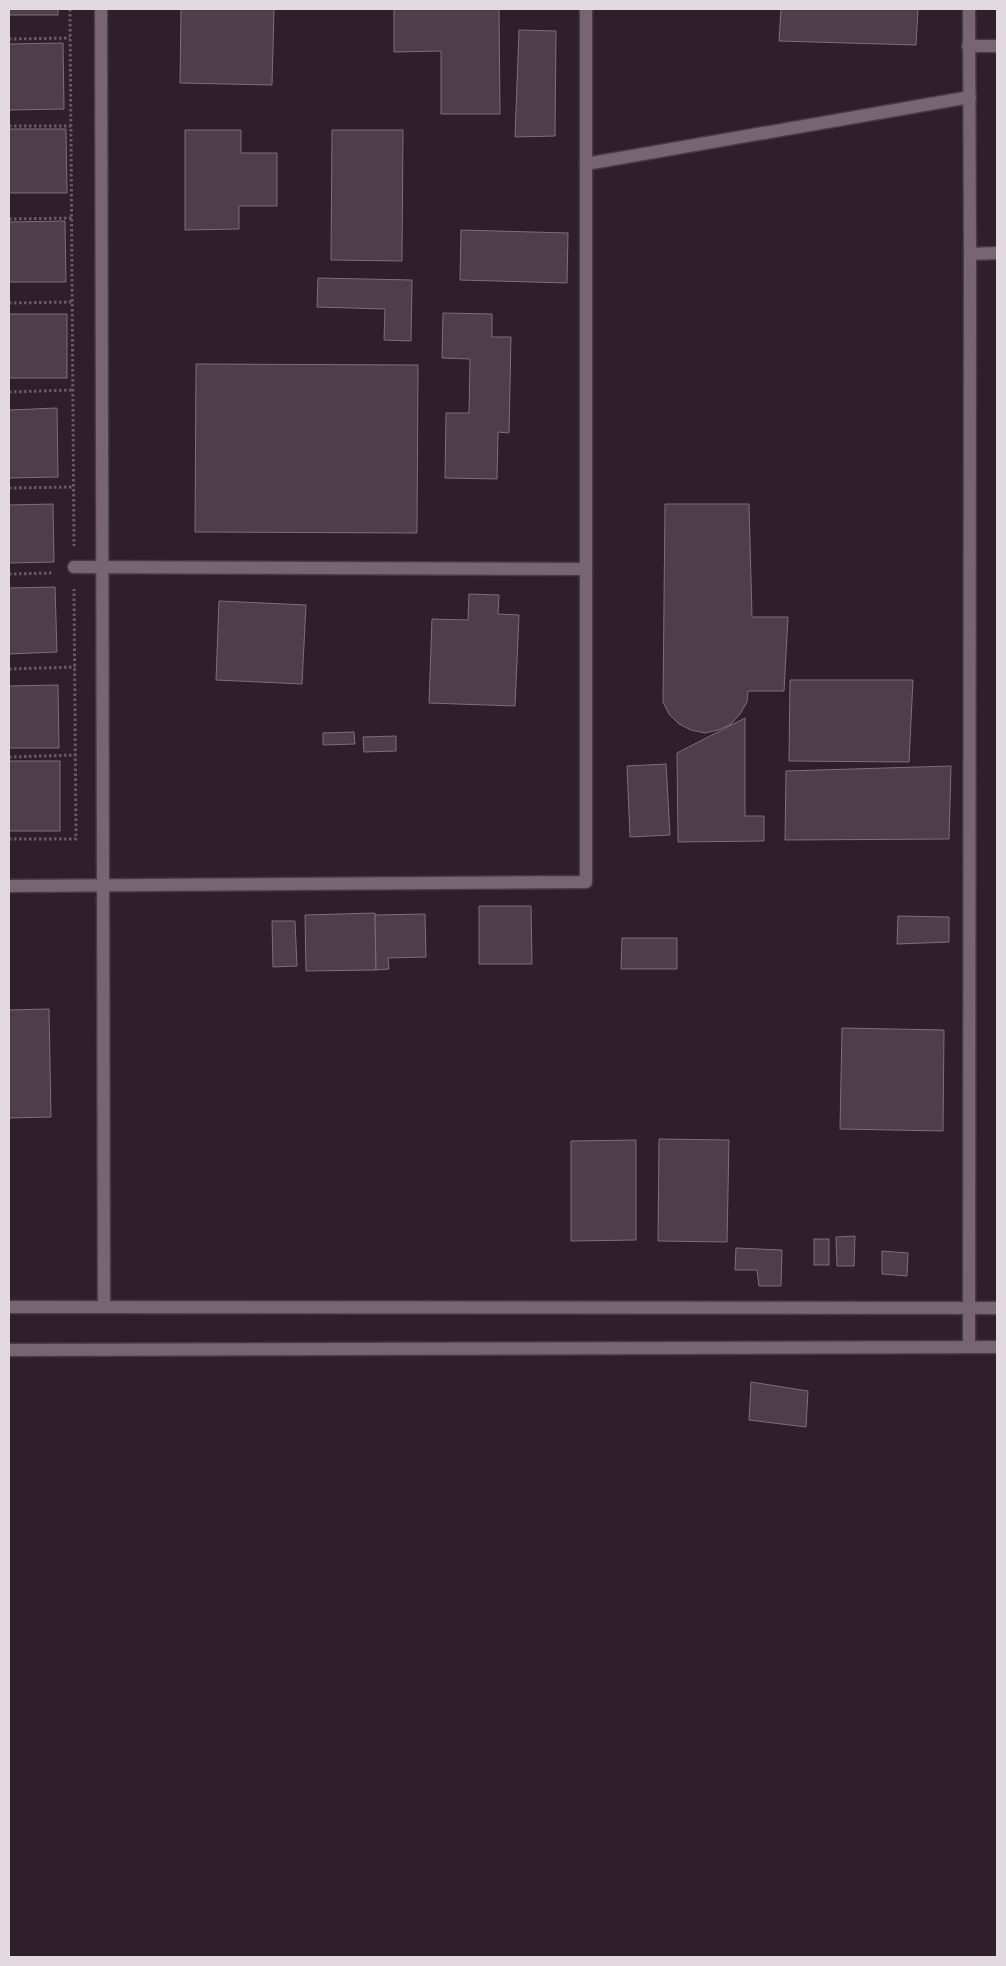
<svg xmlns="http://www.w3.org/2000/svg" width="1006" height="1966" viewBox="0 0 1006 1966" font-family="'Zilla Slab',serif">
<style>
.building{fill:#4e3e49;stroke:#7f6d7a}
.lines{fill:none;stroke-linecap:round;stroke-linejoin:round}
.minor-casing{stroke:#473b43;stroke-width:15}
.path{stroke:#685b65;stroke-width:3;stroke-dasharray:2.5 2.5;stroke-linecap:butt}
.minor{stroke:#776571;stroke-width:12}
</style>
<rect width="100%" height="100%" fill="#2e1f2a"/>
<!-- building -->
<g class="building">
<rect x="9" y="9" width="49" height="6"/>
<path d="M181,9h93l-2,76 -92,-2z"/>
<path d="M394,9h105l1,105h-59v-63l-47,1z"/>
<path d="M781,9h137l-2,36 -137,-4z"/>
<path d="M519,30l37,1 -1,105 -40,1z"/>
<path d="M63,43l1,66 -55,1v-66z"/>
<path d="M9,129h57l1,64h-58z"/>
<path d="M185,130h56v23h36v53h-38v23l-54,1z"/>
<path d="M332,130h71l-1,131 -71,-1z"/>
<path d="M65,221l1,61h-57v-60z"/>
<path d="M461,230l107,3 -1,50 -107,-3z"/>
<path d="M318,278l94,2 -1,61 -27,-1 1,-31 -68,-2z"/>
<path d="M443,313l49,1v23h19l-2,96 -11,-1 -1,47 -52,-1 1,-65h23l1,-54 -28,-1z"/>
<rect x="9" y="314" width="58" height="64"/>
<path d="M196,364l222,1 -1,168 -222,-1z"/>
<path d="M57,408l1,69 -49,1v-68z"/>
<path d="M53,504l1,58 -45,1v-58z"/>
<path d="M665,504h84l3,113h36l-4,74h-36l-1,11 -7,12 -9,10 -13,6 -13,3 -14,-3 -12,-6 -10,-10 -6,-12z"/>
<path d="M55,587l2,65 -48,2v-66z"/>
<path d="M469,594l30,1 -1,19 21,1 -4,91 -86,-3 3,-84 36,1z"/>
<path d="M219,601l87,4 -4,79 -86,-4z"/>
<path d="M790,680h123l-4,82 -120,-1z"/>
<path d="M58,685l1,63h-50v-62z"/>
<path d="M745,718v98h19v25l-86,1 -1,-89z"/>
<path d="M354,732l1,12 -32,1v-12z"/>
<path d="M396,736v15l-32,1 -1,-15z"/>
<rect x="9" y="761" width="51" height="70"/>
<path d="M666,764l4,71 -40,2 -3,-71z"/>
<path d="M951,766l-2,73 -164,1 1,-69z"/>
<path d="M479,906h52l1,58h-53z"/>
<path d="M375,913l1,57 -70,1 -1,-56z"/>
<path d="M425,914l1,43 -38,1 1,11 -13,1 -1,-55z"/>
<path d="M898,916l51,1v25l-52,2z"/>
<path d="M272,921h23l2,45 -24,1z"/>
<path d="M622,938h55v31h-56z"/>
<path d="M49,1009l2,108 -42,1v-108z"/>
<path d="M842,1028l102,2 -1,101 -103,-2z"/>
<path d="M659,1139l70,1 -2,102 -69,-1z"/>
<path d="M636,1140v100l-65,1v-100z"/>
<path d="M855,1236l-1,30h-17l-1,-29z"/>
<rect x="814" y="1239" width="15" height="26"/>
<path d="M736,1248l46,2 -1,36h-22l-2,-16h-22z"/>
<path d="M882,1251l26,2 -1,23 -25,-2z"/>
<path d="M751,1382l57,9 -2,36 -57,-7z"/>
</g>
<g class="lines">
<!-- minor casing -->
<g class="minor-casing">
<g id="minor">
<path d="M101,9l3,1298"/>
<path d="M968,46h29"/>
<path d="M586,164l384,-67"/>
<path d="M970,254l27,-1"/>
<path d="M74,567l512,2"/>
<path d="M9,886l577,-4v-873"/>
<path d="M9,1307l988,1"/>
<path d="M969,1347l1,-1093 -1,-245"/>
<path d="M9,1350l988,-3"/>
</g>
</g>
<!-- path -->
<g class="path">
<path d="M70,9l4,537"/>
<path d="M9,39l61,-1"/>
<path d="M9,126h62"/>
<path d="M9,219l63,-1"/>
<path d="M9,303l63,-1"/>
<path d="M9,392l64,-2"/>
<path d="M9,488l65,-1"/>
<path d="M9,574l44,-1"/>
<path d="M9,669l66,-2"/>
<path d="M9,757l67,-2"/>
<path d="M9,839h67l-2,-250"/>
</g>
<!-- minor -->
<use href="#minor" class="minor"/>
</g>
<!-- border -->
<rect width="1006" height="1966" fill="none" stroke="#e3d9e0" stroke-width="20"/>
</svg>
